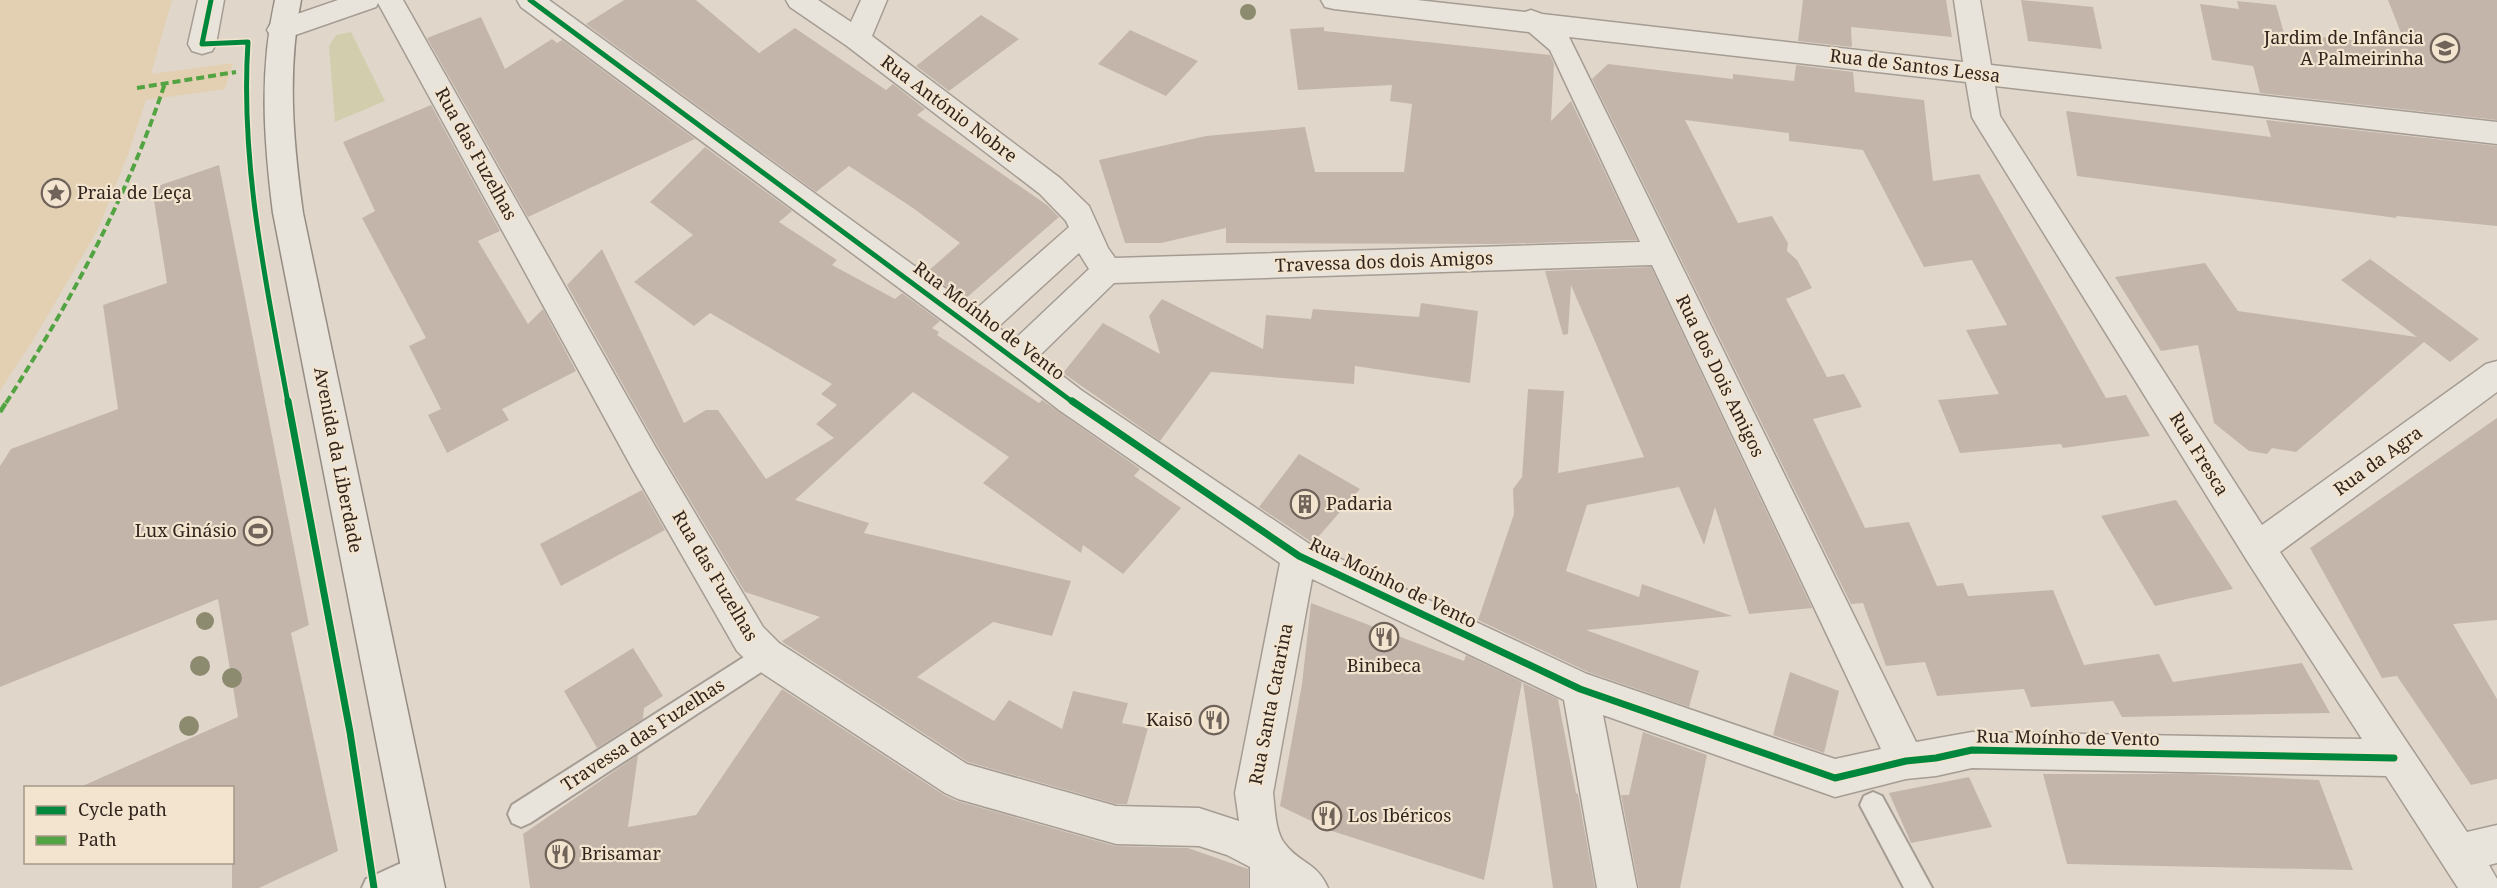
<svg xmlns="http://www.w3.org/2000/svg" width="2497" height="888" viewBox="0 0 2497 888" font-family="'Noto Serif',serif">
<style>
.green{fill:#d2cead}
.sand{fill:#e3d0b2}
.building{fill:#c4b5ab}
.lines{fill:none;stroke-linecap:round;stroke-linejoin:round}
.lane-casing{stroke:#a59c93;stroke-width:4}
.street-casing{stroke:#a59c93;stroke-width:3}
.secondary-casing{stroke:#958c83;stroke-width:3}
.lane{fill:#e8e3db;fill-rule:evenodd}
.street{fill:#e8e3db;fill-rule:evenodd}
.secondary{fill:#e8e3db;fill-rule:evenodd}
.quiet-far1{stroke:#52a341;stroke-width:4;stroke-dasharray:8 4;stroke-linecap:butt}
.quiet{stroke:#52a341;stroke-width:4.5;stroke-dasharray:10 4.5;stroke-linecap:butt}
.cycleway-far1-casing{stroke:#f2e4cf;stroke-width:8}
.cycleway-casing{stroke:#f2e4cf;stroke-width:10}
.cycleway-far1{stroke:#00873e;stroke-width:5}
.cycleway{stroke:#00873e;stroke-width:7}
.tree{fill:#8c8b6f}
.labels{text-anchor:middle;stroke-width:4.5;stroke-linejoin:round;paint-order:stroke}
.poi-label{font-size:18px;fill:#32251d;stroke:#f2e4cf;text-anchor:start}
.street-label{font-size:18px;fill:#32251d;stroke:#f2e4cf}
</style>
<rect width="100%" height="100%" fill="#e0d7ca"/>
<!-- green -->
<path class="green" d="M351,32l34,69 -50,21 -6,-76 7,-11z"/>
<!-- sand -->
<path class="sand" d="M0,0h172l-21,74 82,-11 -8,26 -79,11 -18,55 -31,76 -62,106 -35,54z"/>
<!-- building -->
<g class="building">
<path d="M624,0h72l63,53 36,-25 91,62 7,-6 32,25 -8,6 130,90 12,12 -95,83 -37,-28 33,-29 -47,-35 -64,-42 -33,26 -230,-168z"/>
<path d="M1803,0h143l6,37 -101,-10 1,20 -54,-6z"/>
<path d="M2021,0l72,7 9,42 -74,-8z"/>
<path d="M2388,0h109v120l-237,-27 -7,-27 -41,-6 -12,-56 39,5 -2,-8 39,4 8,28 122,13z"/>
<path d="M981,15l38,24 -70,52 -33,-25z"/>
<path d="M481,17l24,52 47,-30 5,4 5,-3 133,99 -167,78 -101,-179z"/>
<path d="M1324,27v4l226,24 4,9 -3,57 20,-20 66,139 -142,4 -269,-1v-15l-65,15h-36l-26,-83 107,-24 99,-9 10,45h89l8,-68 -22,-3 2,-16 -94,5 -8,-61z"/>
<path d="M1130,30l68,31 -32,35 -68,-32z"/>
<path d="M1608,64l125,15v-5l61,7 2,-16 57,7 2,20 69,8 9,81 46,-7 127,224 20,-3 24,41 -87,12 -2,-4 -101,9 -22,-53 61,-6 -33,-64 41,-5 -35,-65 -48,7 -61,-117 -74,-9v-8l-104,-13 53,103 34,-7 16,27 -1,8 10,9 15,28 -26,11 41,78 17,-3 18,33 -49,12 52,109 44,-6 28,64 26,-3 5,13 85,-6 31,75 75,-11 14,28 129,-19 28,50 -208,4 -9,-16 -82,6 -7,-18 -87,7 -12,-34 -39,4 -23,-63 -12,1 -259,-525z"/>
<path d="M431,105l69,126 -22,10 50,83 15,-15 33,62 -74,38 7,11 -62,33 -19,-38 13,-6 -32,-63 17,-8 -64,-120 13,-7 -32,-69z"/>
<path d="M2066,111l205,26 -5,-17 231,26v80l-101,-10 1,2 -320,-42z"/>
<path d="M705,147l87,64 -13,11 58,38 -5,5 63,34 7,-6 38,28 -8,7 7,4 -2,3 102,68 3,-3 98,69 -6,7 47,32 -58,66 -40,-29 -2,8 -98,-70 26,-26 -96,-65 -118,108 74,23 -5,10 207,48 -19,55 -59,-14 -76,55 77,44 15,-21 53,29 11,-38 55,12 -6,20 26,5 -21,76h-11l-148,-42 -184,-119 -2,-2 38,-24 -75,-25 -87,-145 -91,-162 35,-36 82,174 22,-13h12l48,69 68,-41 -18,-14 21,-19 -16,-11 11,-10 -122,-71 -16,13 -60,-44 59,-47 -43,-33z"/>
<path d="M219,165l90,460 -18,8 47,218 -79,37h-27v-100h-154l160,-71 -20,-118 -218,88v-221l11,-17 107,-40 -15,-104 64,-22 -15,-95z"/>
<path d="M2370,259l109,80 -29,23 -26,-20 -128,110 -24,-4 -5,6 -18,-3 -35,-28 -16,-78 -37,6 -46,-74 90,-14 33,48 179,26 -76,-57z"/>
<path d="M1651,267l161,341 -63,6 -34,-107 -11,38 -25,-58 -92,18 -21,66 73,26 3,-13 90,32 -146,14 113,41 -10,36 -101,-35 -110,-52 36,-106 -1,-25 9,-12 6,-88 36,2 -6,82 86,-16 -73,-172 -3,49 -5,1 -18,-64z"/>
<path d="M1162,299l101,50 3,-34 45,4 2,-10 106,8 2,-14 57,8 -8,72 -115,-17 -1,18 -143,-12 -51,69 -97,-68 40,-50 57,31 -11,-38z"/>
<path d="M2497,418v202l-44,4 44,75v80l-26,6 -74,-109 -15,2 -72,-130z"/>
<path d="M1299,454l61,35 -47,54 -54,-36z"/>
<path d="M642,490l23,40 -104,56 -21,-42z"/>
<path d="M2176,500l57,89 -78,17 -54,-90z"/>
<path d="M1311,603l153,58 2,-6 56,27 -38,198 -152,-49 -52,-25 22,-122z"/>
<path d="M633,648l30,48 -19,12 -1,11 -46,29 -33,-57z"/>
<path d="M1790,672l49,19 -15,62 -51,-18z"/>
<path d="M1523,683l35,16 18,94 2,1 17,94h-42z"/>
<path d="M782,689l162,106 13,6 158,45 73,2 60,21v19h-718l-7,-54 115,-79 -10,72 68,-12z"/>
<path d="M1643,732l64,23 -27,133h-41l-18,-93h8z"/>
<path d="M2043,774h149l127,6 34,90 -286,-6z"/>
<path d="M1969,777l23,50 -81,16 -22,-50z"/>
</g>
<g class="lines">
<!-- lane casing -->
<g class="lane-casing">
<g id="lane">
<path d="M766,643l9,4 3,8 -3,8 -245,160 -9,4 -9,-4 -4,-9 4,-9z"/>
<path d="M1873,792l9,4 50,92h-28l-44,-83 4,-9z"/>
<path d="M421,854l9,4 4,9 -4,9 -25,12h-43l4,-9z"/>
</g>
</g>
<!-- street casing -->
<g class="street-casing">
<g id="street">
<path d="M198,0h26l-8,44 -4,7 -10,3 -10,-3 -4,-7z"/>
<path d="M338,0h65l253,448 107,179 16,16 188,121 149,42 83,2 40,13 -4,-28 45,-230 -221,-153 -94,-73 -444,-330 -4,-7h32l426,310 94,-83 -3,-6 -26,-27 -193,-148 -57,-39 -4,-7h32l33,22 10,-22h26l-15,36 188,142 29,28 19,42 7,10 525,-16 -90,-192 -21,-18 -195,-23 -9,-2 -4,-7h96l108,12 6,-2 11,4 421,48 -9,-62h26l11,65 506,57v22l-502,-58 5,30 262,409 224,-161 11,-3v31l-217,160 187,280 30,-7v38l-8,2 8,14v9h-39l-72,-112 -414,-8 -36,8 -30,3 -71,18 -232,-82 34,173h-40l-33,-188 -252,-121 -39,214c2,15 2,39 12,51 14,19 32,18 43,44h-78v-21l-23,-12 -28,-9 -83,-2 -158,-45 -13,-6 -192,-126 -16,-16 -105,-183 -254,-465 -2,4 -95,33 -10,-3 -4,-7 4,-7zM1569,37l397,45 6,35 4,7 270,435 116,180 -390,-7 -56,10zM1079,253l10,16 -75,71 -16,-13zM1652,265l229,484 -46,10 -248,-85 -276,-129 -230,-155 -43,-33 76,-74z"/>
</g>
</g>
<!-- secondary casing -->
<g class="secondary-casing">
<path id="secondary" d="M275,0h26c-14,72 -8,141 2,213l142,675h-40l-132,-675c-9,-72 -14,-141 2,-213z"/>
</g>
<!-- lane -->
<use href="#lane" class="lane"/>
<!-- street -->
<use href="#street" class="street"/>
<!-- secondary -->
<use href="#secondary" class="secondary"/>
<!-- quiet-far1 -->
<g class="quiet-far1">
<path d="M137,88l99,-16"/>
<path d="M6,403c65,-102 121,-205 159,-320"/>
</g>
<!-- quiet -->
<path class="quiet" d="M0,412l7,-11"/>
<!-- cycleway-far1 casing -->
<g class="cycleway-far1-casing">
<g id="cycleway-far1">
<path d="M211,0l-9,44 46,-2c-8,122 18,241 40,361"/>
<path d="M530,0l544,403"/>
</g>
</g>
<!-- cycleway casing -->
<g class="cycleway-casing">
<g id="cycleway">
<path d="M288,401l62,331 24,156"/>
<path d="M1072,401l227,155 281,133 255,89 71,-17 30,-3 36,-8 422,8"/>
</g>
</g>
<!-- cycleway-far1 -->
<use href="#cycleway-far1" class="cycleway-far1"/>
<!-- cycleway -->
<use href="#cycleway" class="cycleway"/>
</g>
<!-- trees -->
<g class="tree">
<circle cx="1248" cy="12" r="8"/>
<circle cx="205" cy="621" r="9"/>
<circle cx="200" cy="666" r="10"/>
<circle cx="232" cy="678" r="10"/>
<circle cx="189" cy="726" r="10"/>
</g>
<!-- icons -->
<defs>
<g id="school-ring" transform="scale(1.5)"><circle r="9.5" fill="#f2e4cf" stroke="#6f635a" stroke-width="1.5"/><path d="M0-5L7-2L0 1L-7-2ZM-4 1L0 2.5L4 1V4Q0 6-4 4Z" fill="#6f635a"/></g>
<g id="sight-ring" transform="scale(1.5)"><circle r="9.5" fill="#f2e4cf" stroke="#6f635a" stroke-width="1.5"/><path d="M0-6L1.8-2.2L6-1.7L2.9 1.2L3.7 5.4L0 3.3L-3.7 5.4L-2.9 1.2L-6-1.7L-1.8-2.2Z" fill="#6f635a"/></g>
<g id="building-ring" transform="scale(1.5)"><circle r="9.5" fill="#f2e4cf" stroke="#6f635a" stroke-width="1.5"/><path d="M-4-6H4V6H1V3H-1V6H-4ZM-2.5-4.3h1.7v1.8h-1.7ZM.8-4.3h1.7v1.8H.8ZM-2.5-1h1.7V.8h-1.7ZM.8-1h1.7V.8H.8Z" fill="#6f635a"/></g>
<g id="stadium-ring" transform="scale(1.5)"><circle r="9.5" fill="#f2e4cf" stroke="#6f635a" stroke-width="1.5"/><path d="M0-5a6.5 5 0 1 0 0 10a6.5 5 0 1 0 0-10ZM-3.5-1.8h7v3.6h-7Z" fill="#6f635a"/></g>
<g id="restaurant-ring" transform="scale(1.5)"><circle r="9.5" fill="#f2e4cf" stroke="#6f635a" stroke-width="1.5"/><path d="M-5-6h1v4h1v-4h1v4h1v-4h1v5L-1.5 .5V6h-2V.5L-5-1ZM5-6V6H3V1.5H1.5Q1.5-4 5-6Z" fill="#6f635a"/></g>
</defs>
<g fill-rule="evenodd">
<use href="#school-ring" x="2445" y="48"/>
<use href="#sight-ring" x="56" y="193"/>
<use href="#building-ring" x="1305" y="504"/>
<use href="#stadium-ring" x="258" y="531"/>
<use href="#restaurant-ring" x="1384" y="637"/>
<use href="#restaurant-ring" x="1214" y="720"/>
<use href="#restaurant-ring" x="1327" y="816"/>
<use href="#restaurant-ring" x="560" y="854"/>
</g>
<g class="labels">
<!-- poi labels -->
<g class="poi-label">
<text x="2424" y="44" text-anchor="end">Jardim de Infância<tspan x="2424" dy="21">A Palmeirinha</tspan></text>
<text x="77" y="199">Praia de Leça</text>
<text x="1326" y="510">Padaria</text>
<text x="237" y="537" text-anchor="end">Lux Ginásio</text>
<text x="1384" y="672" text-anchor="middle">Binibeca</text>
<text x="1193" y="726" text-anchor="end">Kaisō</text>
<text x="1348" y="822">Los Ibéricos</text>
<text x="581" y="860">Brisamar</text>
</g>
<!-- street labels -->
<g class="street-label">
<text transform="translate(1915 66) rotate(7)" y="6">Rua de Santos Lessa</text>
<text transform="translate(949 109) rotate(37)" y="6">Rua António Nobre</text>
<text transform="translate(476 154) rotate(61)" y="6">Rua das Fuzelhas</text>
<text transform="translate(1384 262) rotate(-2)" y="6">Travessa dos dois Amigos</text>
<text transform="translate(989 321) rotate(37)" y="6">Rua Moínho de Vento</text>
<text transform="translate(1720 376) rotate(64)" y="6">Rua dos Dois Amigos</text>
<text transform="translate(2199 454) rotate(58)" y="6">Rua Fresca</text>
<text transform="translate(338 460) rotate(79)" y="6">Avenida da Liberdade</text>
<text transform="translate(2378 461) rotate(-36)" y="6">Rua da Agra</text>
<text transform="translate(715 576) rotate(59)" y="6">Rua das Fuzelhas</text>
<text transform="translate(1393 583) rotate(26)" y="6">Rua Moínho de Vento</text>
<text transform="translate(1271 704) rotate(-79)" y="6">Rua Santa Catarina</text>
<text transform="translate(643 735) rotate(-33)" y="6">Travessa das Fuzelhas</text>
<text transform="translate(2068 738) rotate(1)" y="6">Rua Moínho de Vento</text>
</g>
</g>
<!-- legend -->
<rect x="24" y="786" width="210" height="78" fill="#f2e4cf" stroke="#a59888" stroke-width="1.5"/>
<rect x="36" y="806" width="30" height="9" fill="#00873e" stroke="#a59888" stroke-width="1.5"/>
<text x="78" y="816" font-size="18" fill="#32251d">Cycle path</text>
<rect x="36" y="836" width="30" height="9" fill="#52a341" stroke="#a59888" stroke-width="1.5"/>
<text x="78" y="846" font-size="18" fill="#32251d">Path</text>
</svg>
